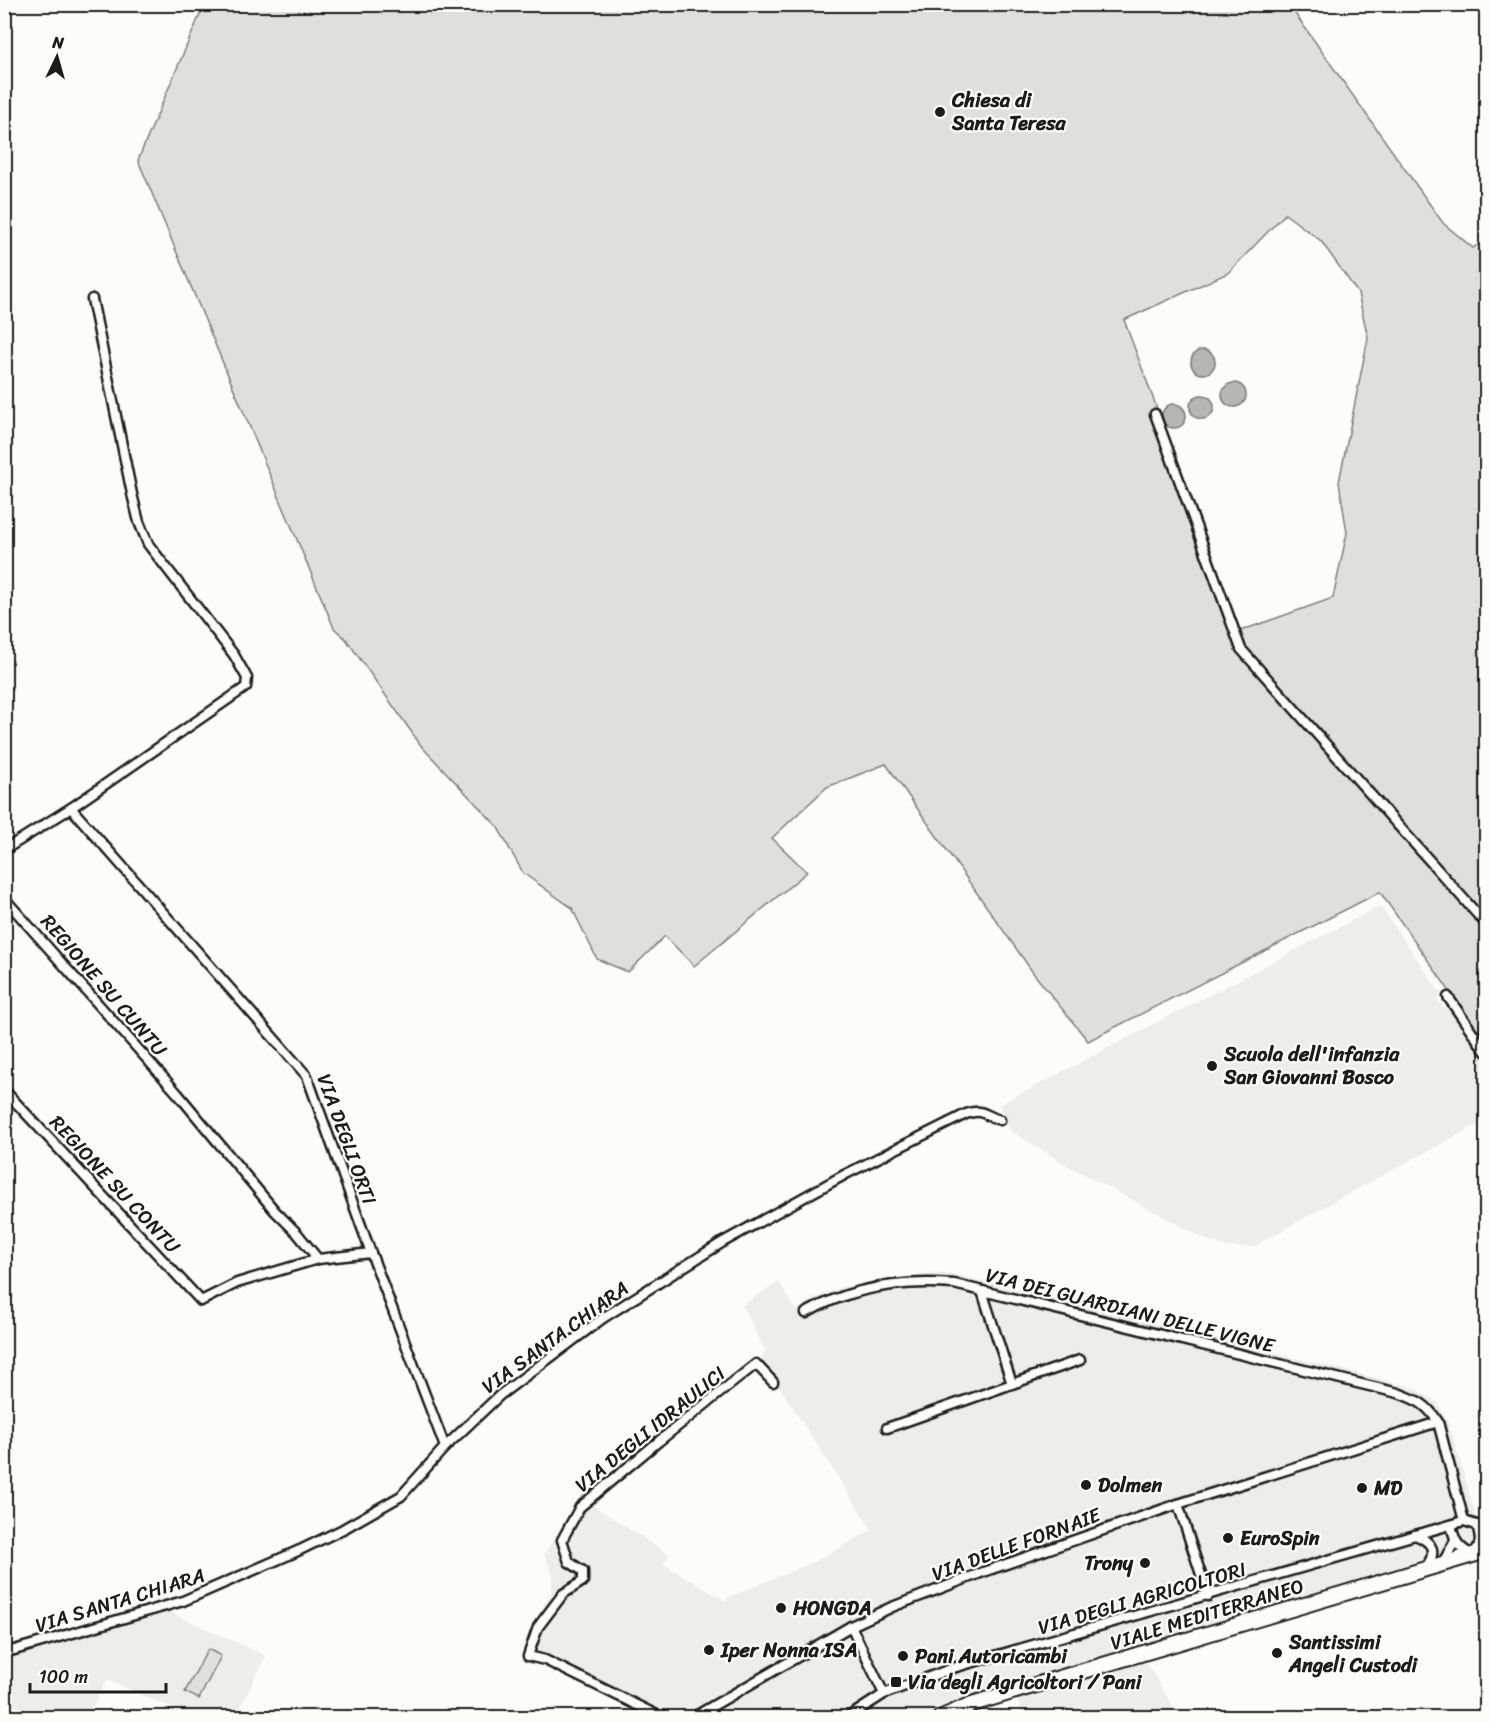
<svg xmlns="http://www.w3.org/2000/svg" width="1491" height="1722" viewBox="0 0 1491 1722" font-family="Sriracha,sans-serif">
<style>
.built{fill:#eeede9}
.green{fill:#e0dfdb;stroke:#7e7e7c;stroke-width:1.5;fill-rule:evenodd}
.water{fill:#b7b6b2;stroke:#797876;stroke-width:1.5}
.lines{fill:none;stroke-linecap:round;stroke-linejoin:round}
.minor-casing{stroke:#1c1c1c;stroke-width:13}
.primary-casing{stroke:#1c1c1c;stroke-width:18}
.minor{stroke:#fdfcf7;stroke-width:8}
.primary{stroke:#fdfcf7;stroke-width:14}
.poi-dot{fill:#1c1c1c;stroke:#fdfcf7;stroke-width:2}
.labels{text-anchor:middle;stroke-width:4.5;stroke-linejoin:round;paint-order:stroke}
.poi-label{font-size:20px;font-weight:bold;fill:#1c1c1c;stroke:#fdfcf7;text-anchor:start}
.street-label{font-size:20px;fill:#1c1c1c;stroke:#fdfcf7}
</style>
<rect width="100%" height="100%" fill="#fdfcf7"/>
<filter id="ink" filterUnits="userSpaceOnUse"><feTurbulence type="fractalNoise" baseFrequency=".0167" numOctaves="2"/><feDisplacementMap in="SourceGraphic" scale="12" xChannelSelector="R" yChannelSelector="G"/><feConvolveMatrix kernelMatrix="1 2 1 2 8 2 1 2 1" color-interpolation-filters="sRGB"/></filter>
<g filter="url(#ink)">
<!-- built -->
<g class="built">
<path d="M1380,906l61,88 -4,5 6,8 7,3 22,32 14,15v63l-148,79 -85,48h-24l-18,-5 -148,-79 -52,-32 -5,-8 -7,-18z"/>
<path d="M931,1273l25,2 457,112 24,15 12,22 34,117 -345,107 41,69h-155l-12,-32 -90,32h-278l-111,-58 -7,-19 25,-48 2,-17 -9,-21 33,-49 11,-3 81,53 -6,9 63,37 1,-3 89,-37 56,-31 -108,-167 -3,-7 5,-4 -24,-47 37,-23 17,28 19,-12 27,-11z"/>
<path d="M163,1609l103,47 -31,61h-62l4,-7 -70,-30 -20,37h-50l-32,-17v-43z"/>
</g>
<!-- green -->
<g class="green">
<path d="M204,5h1085l154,218 30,25 13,-9v804l-106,-151 -292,149 -54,-67 -148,-210 -59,23 -55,51 35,34 -113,94 -29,-30 -37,36 -31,-13 -25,-51 -49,-35 -26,-47 -75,-79 -76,-108 -12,-11 -196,-468zM1285,214l36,27 37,52 10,45 -29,144 8,51 -14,65 -93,33 -116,-311 104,-47z"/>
<path d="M208,1649l13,7 -22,43 -14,-7z"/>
</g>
<!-- water -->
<g class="water">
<circle cx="1203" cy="362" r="12"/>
<circle cx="1234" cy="395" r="12"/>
<circle cx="1202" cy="407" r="12"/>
<circle cx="1174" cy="416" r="12"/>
</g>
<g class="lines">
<!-- minor casing -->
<g class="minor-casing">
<g id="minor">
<path d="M1155,414l86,235 245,275"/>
<path d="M71,808l236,268 64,177 74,194"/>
<path d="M4,850l67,-42 175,-121 1,-9 -13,-23 -86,-111 -9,-22 -7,-28 -40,-195"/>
<path d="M4,898l174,196 97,117 22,22 21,26"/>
<path d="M1448,997l38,55"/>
<path d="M4,1090l197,211 36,-18 81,-24 53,-6"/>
<path d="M982,1291l30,93"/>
<path d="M806,1313c45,-26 96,-33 148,-29l444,109c19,7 29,11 40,29l26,99"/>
<path d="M887,1428l193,-68"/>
<path d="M1178,1504l30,92"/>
<path d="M1451,1525c4,17 6,21 21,30 10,-10 9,-17 5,-30"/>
<path d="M1415,1535c18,7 23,17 10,33"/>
<path d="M1442,1564l13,-23"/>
<path d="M851,1626l33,68"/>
<path d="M4,1653l179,-52 117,-51 43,-21 58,-33 44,-49 55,-52 103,-77 120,-76 123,-68 120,-60c19,-6 18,2 34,6"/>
<path d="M4,1712l11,6"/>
<path d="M663,1718l-118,-58 -17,-4 10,-29 25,-33 20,-13v-10l-14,-9 -7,-22 18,-33 79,-66 97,-77 17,18"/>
<path d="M692,1718l159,-92 41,-19 94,-36 192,-67 260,-82"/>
<path d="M847,1718l37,-24 69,-26 511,-147 22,7"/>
</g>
</g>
<!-- primary casing -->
<g class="primary-casing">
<path id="primary" d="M940,1718l32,-14 514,-153"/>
</g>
<!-- minor -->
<use href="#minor" class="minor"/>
<!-- primary -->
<use href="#primary" class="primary"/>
</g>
</g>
<!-- markers -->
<g class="poi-dot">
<circle cx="940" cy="112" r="6"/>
<circle cx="1212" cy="1066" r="6"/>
<circle cx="1086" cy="1485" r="6"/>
<circle cx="1362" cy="1488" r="6"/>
<circle cx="1228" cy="1538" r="6"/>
<circle cx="1145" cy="1563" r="6"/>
<circle cx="781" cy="1608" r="6"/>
<circle cx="709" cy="1650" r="6"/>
<circle cx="1277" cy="1653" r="6"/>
<circle cx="903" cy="1656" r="6"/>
<rect x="890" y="1676" width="12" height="12" rx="3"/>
</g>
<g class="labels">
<!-- poi labels -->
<g class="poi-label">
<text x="952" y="107">Chiesa di<tspan x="952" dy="23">Santa Teresa</tspan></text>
<text x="1224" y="1061">Scuola dell'infanzia<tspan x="1224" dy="23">San Giovanni Bosco</tspan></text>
<text x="1098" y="1492">Dolmen</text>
<text x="1374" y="1495">MD</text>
<text x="1240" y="1545">EuroSpin</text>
<text x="1133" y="1570" text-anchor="end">Trony</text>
<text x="793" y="1615">HONGDA</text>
<text x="1289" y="1649">Santissimi<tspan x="1289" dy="23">Angeli Custodi</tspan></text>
<text x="721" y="1657">Iper Nonna ISA</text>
<text x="915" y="1663">Pani Autoricambi</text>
<text x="908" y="1689">Via degli Agricoltori / Pani</text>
</g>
<!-- street labels -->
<g class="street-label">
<text transform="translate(104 985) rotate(49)" y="7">REGIONE SU CUNTU</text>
<text transform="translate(347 1139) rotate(70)" y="7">VIA DEGLI ORTI</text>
<text transform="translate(115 1184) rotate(47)" y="7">REGIONE SU CONTU</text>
<text transform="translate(1130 1310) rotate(14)" y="7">VIA DEI GUARDIANI DELLE VIGNE</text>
<text transform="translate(555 1337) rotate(-36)" y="7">VIA SANTA CHIARA</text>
<text transform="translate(650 1429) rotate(-39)" y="7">VIA DEGLI IDRAULICI</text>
<text transform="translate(1016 1544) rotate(-20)" y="7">VIA DELLE FORNAIE</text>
<text transform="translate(1142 1598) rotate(-16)" y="7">VIA DEGLI AGRICOLTORI</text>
<text transform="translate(120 1600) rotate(-17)" y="7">VIA SANTA CHIARA</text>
<text transform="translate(1207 1614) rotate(-17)" y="7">VIALE MEDITERRANEO</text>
</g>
</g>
<!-- margin -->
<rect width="1491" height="1722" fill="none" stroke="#fdfcf7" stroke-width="24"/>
<rect x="12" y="12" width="1467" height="1698" fill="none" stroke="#1c1c1c" stroke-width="2" filter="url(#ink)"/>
<!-- north arrow -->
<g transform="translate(57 57) rotate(5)" stroke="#fdfcf7" stroke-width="4.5" paint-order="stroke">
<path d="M0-4.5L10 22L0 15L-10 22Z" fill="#1c1c1c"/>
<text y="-9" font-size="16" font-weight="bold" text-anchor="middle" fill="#1c1c1c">N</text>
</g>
<!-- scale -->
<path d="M30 1683v9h136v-9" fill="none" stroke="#1c1c1c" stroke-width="3"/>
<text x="39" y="1683" font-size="18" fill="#1c1c1c" stroke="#fdfcf7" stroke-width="4.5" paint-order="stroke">100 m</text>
</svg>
